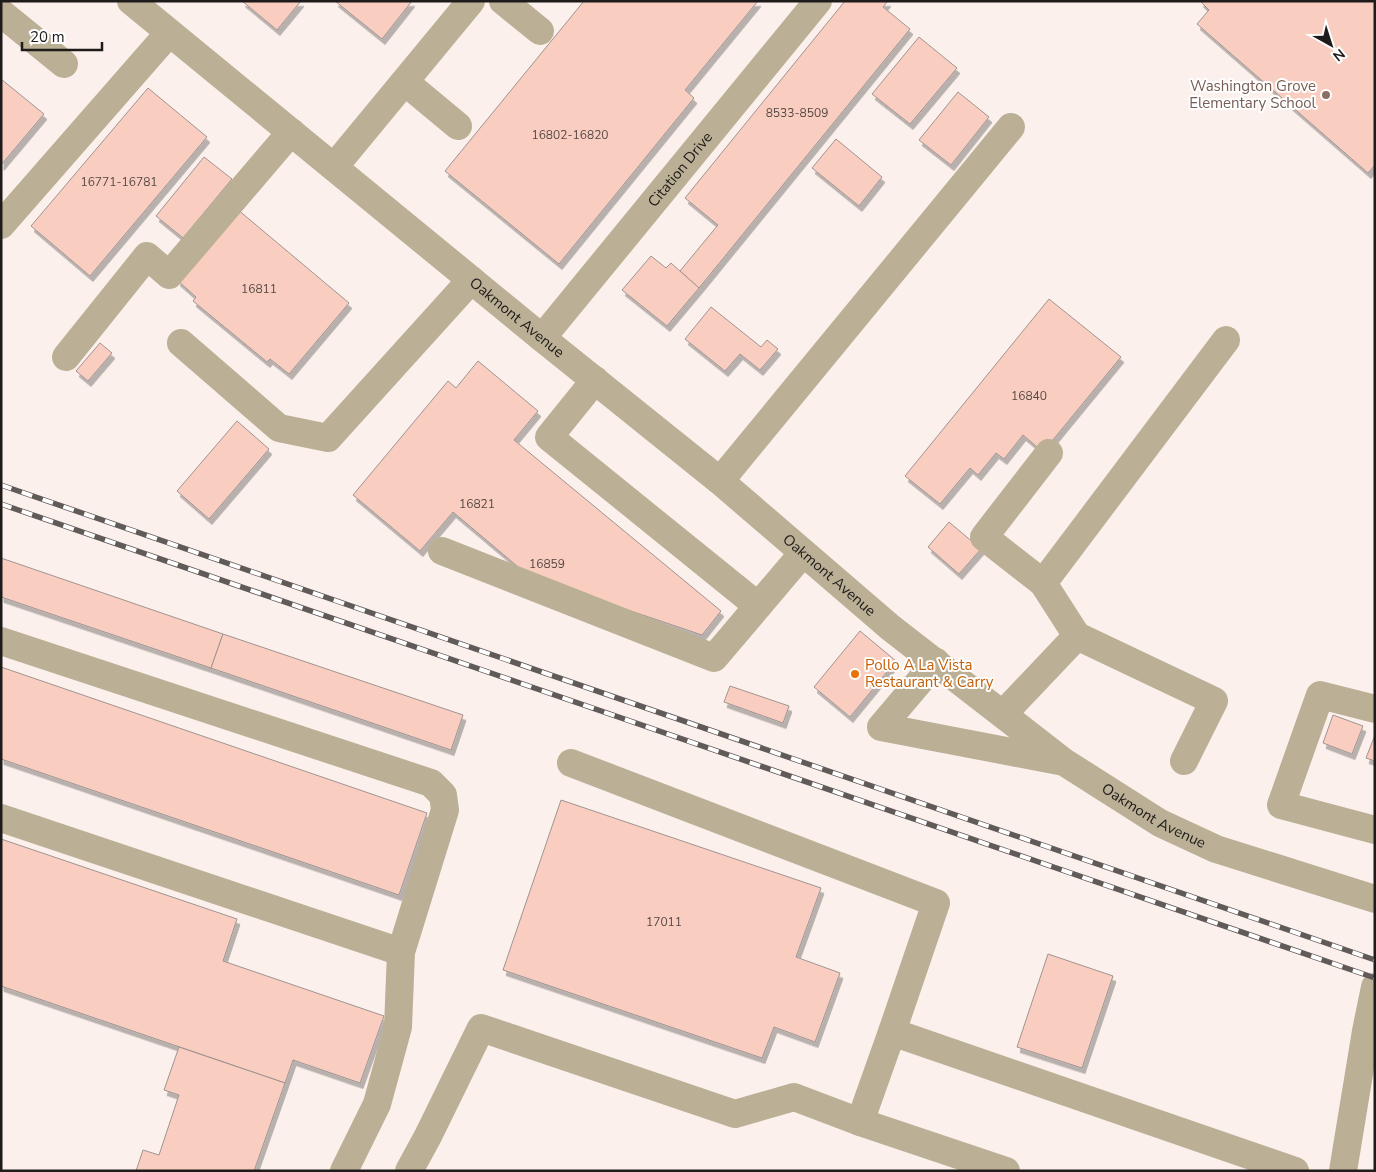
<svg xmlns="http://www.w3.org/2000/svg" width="1376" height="1172" viewBox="0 0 1376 1172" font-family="'Nunito Sans',sans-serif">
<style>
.building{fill:#f9cdc0;stroke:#9f9491;filter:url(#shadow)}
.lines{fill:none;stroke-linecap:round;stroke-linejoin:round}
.minor{stroke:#bbb095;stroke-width:28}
.rail-casing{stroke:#605a58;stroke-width:5.5}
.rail{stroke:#fff;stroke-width:4;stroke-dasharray:11;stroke-linecap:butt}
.education-dot{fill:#8d6e63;stroke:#fff;stroke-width:2}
.food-dot{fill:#e8710a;stroke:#fff;stroke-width:2}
.labels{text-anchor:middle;stroke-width:4;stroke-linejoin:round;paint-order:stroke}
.number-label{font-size:12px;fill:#564844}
.education-label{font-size:15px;fill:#785e54;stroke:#fff;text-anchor:end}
.street-label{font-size:15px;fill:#1f1b1a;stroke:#fff}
.food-label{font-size:15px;fill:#c56008;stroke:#fff;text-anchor:start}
</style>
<defs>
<filter id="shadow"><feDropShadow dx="3" dy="5.5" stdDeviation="0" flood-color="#0004"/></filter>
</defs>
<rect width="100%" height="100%" fill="#fbf0ec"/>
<!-- building -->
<g class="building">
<path d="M242,1h59l-24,29z"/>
<path d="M335,1h77l-30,38z"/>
<path d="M584,1h174l-73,89 9,8 -135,166 -114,-93z"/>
<path d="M845,1h43l-5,6 27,22 -211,259 -19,-17 38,-46 -33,-27z"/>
<path d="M1200,1h175v164l-7,8 -171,-149 12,-14z"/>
<path d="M919,37l38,31 -47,56 -38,-30z"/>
<path d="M1,79l43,35 -43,51z"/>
<path d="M148,88l59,49 -117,139 -59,-50z"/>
<path d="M958,92l31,25 -38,48 -32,-25z"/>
<path d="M836,139l46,38 -23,29 -47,-38z"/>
<path d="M204,157l28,22 -49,59 -27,-22z"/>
<path d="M237,209l112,94 -60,71 -19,-15 -3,3 -74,-61 3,-4 -19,-17z"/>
<path d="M651,256l15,12 5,-5 28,25 -32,38 -45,-36z"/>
<path d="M1049,299l72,58 -78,95 -20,-17 -19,24 -8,-6 -18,22 -8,-7 -30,36 -35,-28z"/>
<path d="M711,307l50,40 6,-7 11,9 -18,21 -20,-16 -15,17 -40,-32z"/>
<path d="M100,343l12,10 -24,28 -12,-10z"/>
<path d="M478,361l60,50 -24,29 207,171 -19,24 -172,-58 -77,-65 -33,39 -67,-56 95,-114 8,7z"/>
<path d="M237,421l32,28 -60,70 -32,-28z"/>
<path d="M949,522l32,27 -22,25 -31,-27z"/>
<path d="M1,558l222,76 -12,34 -210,-71z"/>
<path d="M860,631l36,30 -46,56 -36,-30z"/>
<path d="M223,634l240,81 -12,35 -240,-82z"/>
<path d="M1,667l426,146 -28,82 -398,-136z"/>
<path d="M730,686l59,20 -6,17 -59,-21z"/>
<path d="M1333,715l30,11 -11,28 -29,-11z"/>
<path d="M1375,735v26l-9,-3z"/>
<path d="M561,800l260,88 -25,69 44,16 -25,69 -41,-15 -12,31 -259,-88z"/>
<path d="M1,839l236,80 -14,42 161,55 -24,67 -67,-23 -8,23 -284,-97z"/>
<path d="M1048,954l65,22 -31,92 -65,-21z"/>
<path d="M179,1047l106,36 -31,88h-118l7,-21 16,5 20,-60 -15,-5z"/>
</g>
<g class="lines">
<!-- minor -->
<g class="minor">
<path id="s1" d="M131,1l411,337 178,143 171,147 173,134 96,61 56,26 159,50"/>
<path d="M503,1l37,30"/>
<path d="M1,13l63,51"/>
<path d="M405,82l53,44"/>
<path d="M334,167l137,-166"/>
<path d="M1,225l168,-192"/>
<path id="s2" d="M542,338l276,-337"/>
<path d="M181,343l98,85 49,10 143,-158"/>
<path d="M66,357l81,-101 22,19 122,-143"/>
<path d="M595,380l-46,57 209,169"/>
<path d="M1049,453l-65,84 59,46 34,53"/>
<path d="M720,481l291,-354"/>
<path d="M442,551l272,107 89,-105"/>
<path d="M1043,583l183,-243"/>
<path d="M1,641l430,142 12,12 2,15 -44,142"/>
<path d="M936,662l-55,65 178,34"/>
<path d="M1375,709l-55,-14 -39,110 94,25"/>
<path d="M1003,714l74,-78 137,65 -30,60"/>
<path d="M571,763l365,140 -44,129"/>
<path d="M1,818l400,134 -3,75 -21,77 -33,67"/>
<path d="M860,1122l146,49"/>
<path d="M409,1171l19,-35 53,-108 254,86 59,-17 66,25 32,-90 403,139"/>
<path d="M1343,1171l23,-140 9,-44"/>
</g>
<!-- rail casing -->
<g class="rail-casing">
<g id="rail">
<path d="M1,485l1374,475"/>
<path d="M1,504l1374,474"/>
</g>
</g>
<!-- rail -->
<use href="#rail" class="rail"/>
</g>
<!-- markers -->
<circle class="education-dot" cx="1326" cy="95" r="5"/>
<circle class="food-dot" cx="855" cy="674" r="5"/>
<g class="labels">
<!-- number labels -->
<g class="number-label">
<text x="797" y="117">8533-8509</text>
<text x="570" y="139">16802-16820</text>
<text x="119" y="186">16771-16781</text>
<text x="259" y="293">16811</text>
<text x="1029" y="400">16840</text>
<text x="477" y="508">16821</text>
<text x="547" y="568">16859</text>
<text x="664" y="926">17011</text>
</g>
<!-- education labels -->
<g class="education-label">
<text x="1316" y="91">Washington Grove<tspan x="1316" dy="17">Elementary School</tspan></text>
</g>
<!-- street labels -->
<g class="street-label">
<text dy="5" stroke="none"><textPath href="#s2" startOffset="218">Citation Drive</textPath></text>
<text dy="5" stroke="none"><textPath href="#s1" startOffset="499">Oakmont Avenue</textPath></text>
<text dy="5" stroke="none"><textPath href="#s1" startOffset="904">Oakmont Avenue</textPath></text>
<text dy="5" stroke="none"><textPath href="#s1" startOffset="1309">Oakmont Avenue</textPath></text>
</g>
<!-- food labels -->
<g class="food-label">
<text x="865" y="670">Pollo A La Vista<tspan x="865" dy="17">Restaurant &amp; Carry</tspan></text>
</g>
</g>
<!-- border -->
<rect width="1376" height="1172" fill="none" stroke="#1f1b1a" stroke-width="5"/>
<!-- north arrow -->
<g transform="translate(1331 45) rotate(141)" stroke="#ffffff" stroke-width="4" paint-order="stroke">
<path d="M0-4L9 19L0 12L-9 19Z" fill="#1f1b1a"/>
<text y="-8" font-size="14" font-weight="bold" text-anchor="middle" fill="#1f1b1a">N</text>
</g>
<!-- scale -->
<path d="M22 42v8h80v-8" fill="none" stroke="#1f1b1a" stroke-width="2.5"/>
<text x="30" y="42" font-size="15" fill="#1f1b1a" stroke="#ffffff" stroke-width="4" paint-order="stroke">20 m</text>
</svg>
